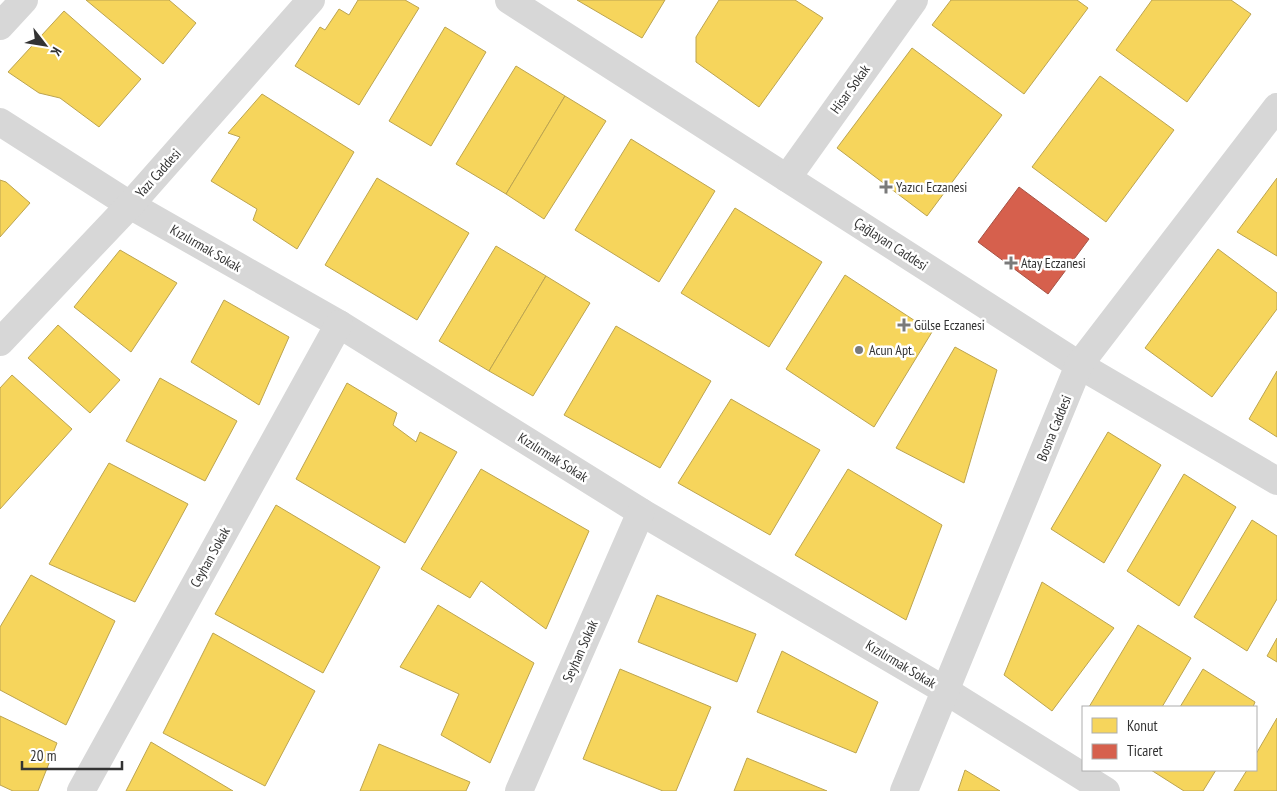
<svg xmlns="http://www.w3.org/2000/svg" width="1277" height="791" viewBox="0 0 1277 791" font-family="'PT Sans Narrow',sans-serif">
<style>
.homes{fill:#f6d55c;stroke:#bca450}
.shops{fill:#d6604d;stroke:#a55245}
.lines{fill:none;stroke-linecap:round;stroke-linejoin:round}
.minor{stroke:#d7d7d7;stroke-width:28}
.poi-dot{fill:#7a7a7a;stroke:#fff;stroke-width:2}
.labels{text-anchor:middle;stroke-width:5;stroke-linejoin:round;paint-order:stroke}
.street-label{font-size:14px;fill:#333;stroke:#fff}
.poi-label{font-size:14px;fill:#333;stroke:#fff;text-anchor:start}
</style>
<rect width="100%" height="100%" fill="#fff"/>
<!-- homes -->
<g class="homes">
<path d="M86,0h83l27,23 -33,41z"/>
<path d="M358,0h47l14,8 -60,97 -64,-39 25,-39 5,3 14,-21 10,6z"/>
<path d="M577,0h88l-23,38z"/>
<path d="M719,0h76l28,18 -64,89 -63,-45v-25z"/>
<path d="M951,0h126l11,8 -64,86 -92,-69z"/>
<path d="M1152,0h79l20,14 -64,88 -71,-52z"/>
<path d="M64,11l77,68 -42,48 -39,-29 -21,-5 -31,-21z"/>
<path d="M445,27l41,25 -55,94 -42,-25z"/>
<path d="M912,48l90,67 -75,101 -90,-68z"/>
<path d="M516,66l49,30 -59,98 -50,-30z"/>
<path d="M1100,76l74,54 -68,92 -74,-55z"/>
<path d="M262,94l92,58 -57,97 -44,-29 4,-11 -46,-28 29,-44 -12,-4z"/>
<path d="M565,96l41,25 -62,98 -38,-25z"/>
<path d="M631,139l84,52 -56,91 -84,-52z"/>
<path d="M377,178l92,55 -52,87 -92,-55z"/>
<path d="M1277,178v78l-40,-24z"/>
<path d="M0,180l6,2 24,21 -30,34z"/>
<path d="M735,208l87,54 -53,85 -88,-54z"/>
<path d="M496,246l50,30 -57,95 -50,-30z"/>
<path d="M1218,249l59,44v16l-65,88 -67,-49z"/>
<path d="M120,250l57,33 -46,69 -57,-45z"/>
<path d="M845,275l87,57 -58,95 -88,-58z"/>
<path d="M546,276l44,27 -57,93 -44,-25z"/>
<path d="M224,300l65,37 -30,68 -68,-43z"/>
<path d="M58,325l62,55 -30,33 -62,-55z"/>
<path d="M616,326l95,55 -51,87 -96,-53z"/>
<path d="M955,347l42,23 -33,113 -68,-35z"/>
<path d="M1277,371v66l-28,-18z"/>
<path d="M12,375l60,54 -72,80v-121z"/>
<path d="M160,378l77,43 -32,60 -79,-40z"/>
<path d="M347,383l50,30 -4,12 23,17 4,-10 37,20 -52,91 -109,-64z"/>
<path d="M731,399l89,51 -50,85 -92,-52z"/>
<path d="M1108,432l53,33 -57,98 -53,-34z"/>
<path d="M109,463l79,41 -53,98 -86,-38z"/>
<path d="M481,469l108,62 -43,98 -65,-48 -11,17 -49,-29z"/>
<path d="M848,469l94,56 -36,95 -111,-65z"/>
<path d="M1184,474l52,33 -57,99 -52,-35z"/>
<path d="M276,505l104,62 -57,106 -108,-59z"/>
<path d="M1252,520l25,16v63l-30,52 -53,-34z"/>
<path d="M31,575l84,46 -49,104 -66,-35v-63z"/>
<path d="M1042,582l72,46 -62,83 -48,-36z"/>
<path d="M657,595l99,39 -19,48 -99,-40z"/>
<path d="M438,605l96,58 -44,100 -49,-28 18,-41 -59,-27z"/>
<path d="M1138,625l53,33 -29,49h-73z"/>
<path d="M213,633l102,58 -50,95 -102,-53z"/>
<path d="M1277,638v24l-10,-6z"/>
<path d="M782,651l96,51 -22,51 -99,-41z"/>
<path d="M620,669l91,38 -35,84h-13l-80,-32z"/>
<path d="M1203,669l52,33 -2,5h-73z"/>
<path d="M0,716l57,27 -19,48h-25l-13,-6z"/>
<path d="M1277,718v73h-43l13,-21h9v-16z"/>
<path d="M151,742l82,49h-107z"/>
<path d="M379,744l91,38 -4,9h-106z"/>
<path d="M747,758l80,33h-93z"/>
<path d="M965,770l35,21h-42z"/>
<path d="M1151,770h65l-13,21h-19z"/>
</g>
<!-- shops -->
<path class="shops" d="M1019,187l70,52 -41,55 -70,-52z"/>
<g class="lines">
<!-- minor -->
<g class="minor">
<path d="M509,0l570,365 198,116"/>
<path d="M0,26l24,-26"/>
<path d="M0,122l130,83 209,119 302,188 305,179 160,100"/>
<path d="M787,178l127,-178"/>
<path d="M0,342l130,-137 181,-205"/>
<path d="M81,791l258,-467"/>
<path d="M519,791l122,-279"/>
<path d="M904,791l175,-426 198,-258"/>
</g>
</g>
<!-- markers -->
<g class="poi-dot">
<path d="M883.5 179.5h5v5h5v5h-5v5h-5v-5h-5v-5h5z"/>
<path d="M1008.5 255.5h5v5h5v5h-5v5h-5v-5h-5v-5h5z"/>
<path d="M901.5 317.5h5v5h5v5h-5v5h-5v-5h-5v-5h5z"/>
<circle cx="859" cy="350" r="5"/>
</g>
<g class="labels">
<!-- street labels -->
<g class="street-label">
<text transform="translate(850 89) rotate(-54)" y="5">Hisar Sokak</text>
<text transform="translate(158 173) rotate(-48)" y="5">Yazı Caddesi</text>
<text transform="translate(891 244) rotate(33)" y="5">Çağlayan Caddesi</text>
<text transform="translate(206 248) rotate(30)" y="5">Kızılırmak Sokak</text>
<text transform="translate(1054 428) rotate(-68)" y="5">Bosna Caddesi</text>
<text transform="translate(553 457) rotate(32)" y="5">Kızılırmak Sokak</text>
<text transform="translate(210 557) rotate(-61)" y="5">Ceyhan Sokak</text>
<text transform="translate(580 651) rotate(-66)" y="5">Seyhan Sokak</text>
<text transform="translate(901 664) rotate(31)" y="5">Kızılırmak Sokak</text>
</g>
<!-- poi labels -->
<g class="poi-label">
<text x="896" y="192">Yazıcı Eczanesi</text>
<text x="1021" y="268">Atay Eczanesi</text>
<text x="914" y="330">Gülse Eczanesi</text>
<text x="869" y="355">Acun Apt.</text>
</g>
</g>
<!-- legend -->
<rect x="1082" y="706" width="175" height="65" fill="#ffffff" stroke="#adadad"/>
<rect x="1092" y="718" width="25" height="15" fill="#f6d55c" stroke="#adadad"/>
<text x="1127" y="731" font-size="15" fill="#333333">Konut</text>
<rect x="1092" y="744" width="25" height="15" fill="#d6604d" stroke="#adadad"/>
<text x="1127" y="756" font-size="15" fill="#333333">Ticaret</text>
<!-- north arrow -->
<g transform="translate(45 45) rotate(121)" stroke="#ffffff" stroke-width="4" paint-order="stroke">
<path d="M0-4L9 19L0 12L-9 19Z" fill="#333333"/>
<text y="-8" font-size="14" font-weight="bold" text-anchor="middle" fill="#333333">K</text>
</g>
<!-- scale -->
<path d="M22 761v8h100v-8" fill="none" stroke="#333333" stroke-width="2.5"/>
<text x="30" y="761" font-size="15" fill="#333333" stroke="#ffffff" stroke-width="4" paint-order="stroke">20 m</text>
</svg>
